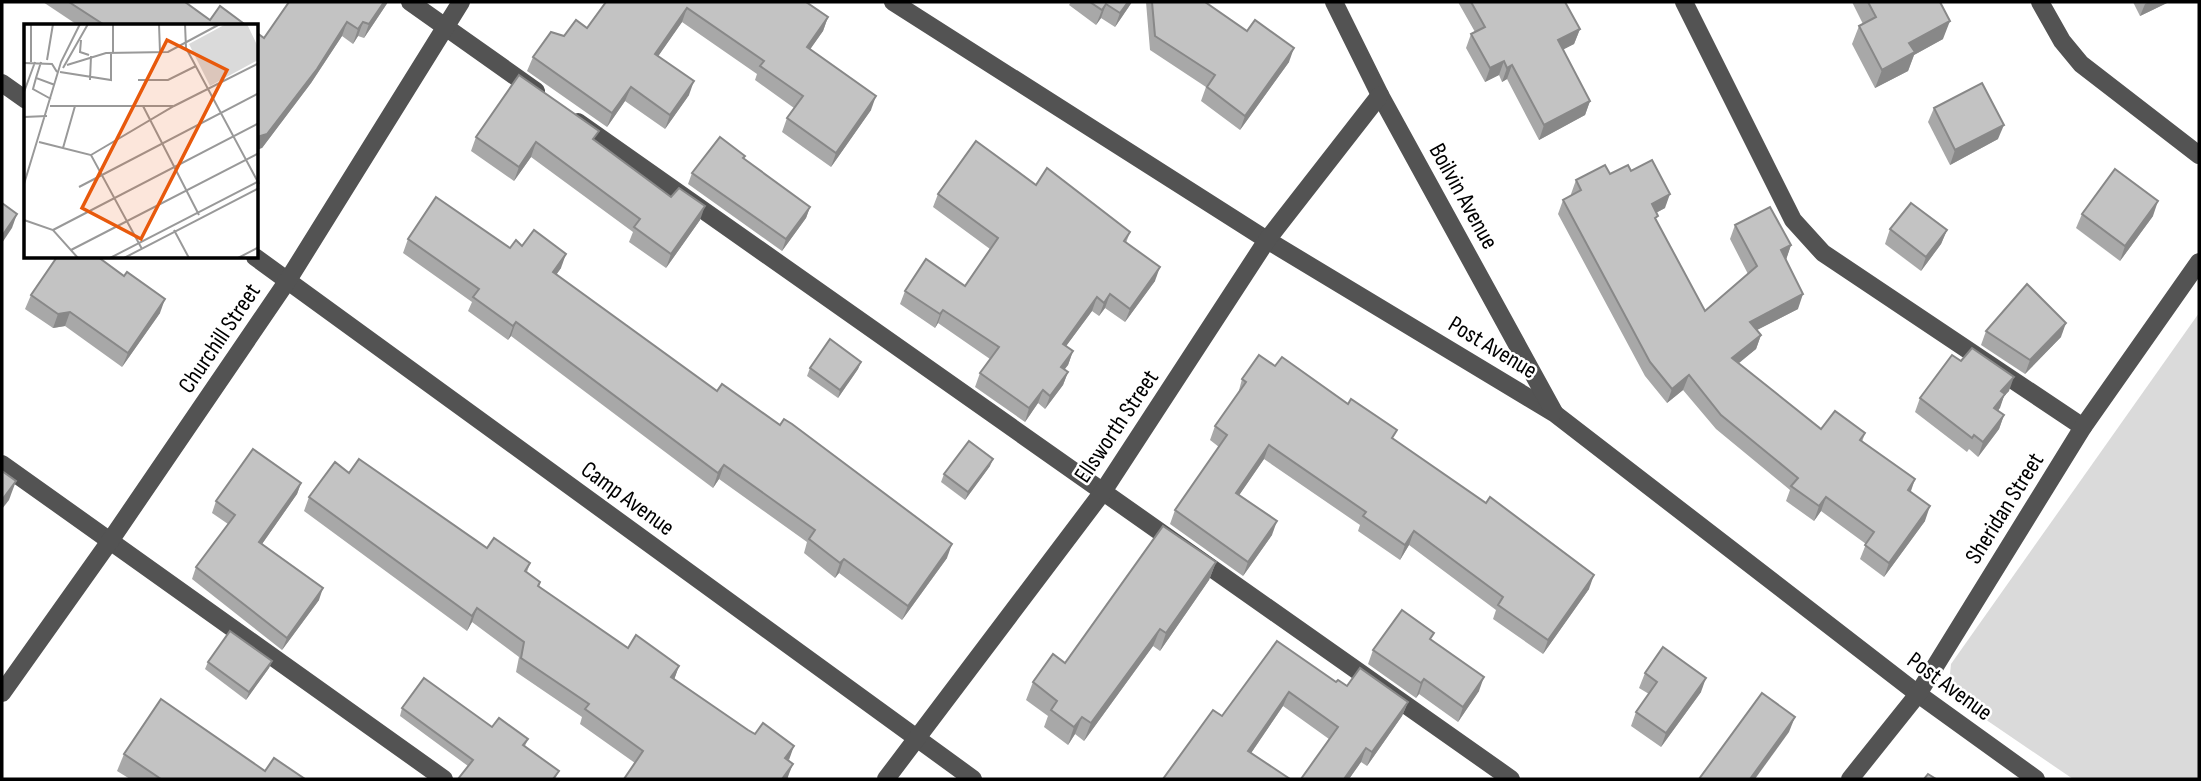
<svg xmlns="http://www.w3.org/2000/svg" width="2201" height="781" viewBox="0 0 2201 781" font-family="'Sofia Sans Condensed',sans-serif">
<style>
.park{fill:#dadada}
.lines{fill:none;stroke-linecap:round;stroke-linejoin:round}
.minor{stroke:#535353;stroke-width:18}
.wall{fill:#a8a8a8}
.shaded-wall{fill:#888}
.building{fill:#c3c3c3;stroke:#888;stroke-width:2}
.labels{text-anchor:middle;stroke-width:5;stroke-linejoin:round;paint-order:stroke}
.street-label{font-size:24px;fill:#000;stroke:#fff}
.inset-road{fill:none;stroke:#999;stroke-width:2}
.view{fill:#e8590c;fill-opacity:0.15;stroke:#e8590c;stroke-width:3.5}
.inset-edge{fill:none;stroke:#000;stroke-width:3.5}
</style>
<rect width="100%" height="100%" fill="#fff"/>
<!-- park -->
<path class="park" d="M2199,313v466h-126l-113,-77 -11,-18 2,-20z"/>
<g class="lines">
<!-- minor -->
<g class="minor">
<path d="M410,2l126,89"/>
<path d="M893,2l374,238 287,173 364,281 118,85"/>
<path d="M1334,2l46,93 174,317"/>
<path d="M1684,2l109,218 30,33 260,174"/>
<path d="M2040,2l22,39 19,23 118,91"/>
<path d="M2,83l24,17"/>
<path d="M578,122l933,657"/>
<path d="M255,257l718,522"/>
<path d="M2,464l442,315"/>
<path d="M2,693l108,-152 178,-261 173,-278"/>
<path d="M886,779l216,-286 165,-253 113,-145"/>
<path d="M1850,779l68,-85 165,-267 116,-165"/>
</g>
</g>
<!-- wall -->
<g class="wall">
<path d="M43,2h142l25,18 37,6h-168z"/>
<path d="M289,2h99l-24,36 -6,-2 -5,8 -11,-8 -31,47 -49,65 2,-110z"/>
<path d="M606,2l222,15 -5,14 -13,18 61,61 -40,57 -49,-35 5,-14 7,-10 -39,-28 2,-6 -75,-52 -24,34 31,39 -24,34 -40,-28 -18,26 -80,-56 6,-14 31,-21 23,-8z"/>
<path d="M1071,2h61l-17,25 -14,-9 -5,7 -27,-20z"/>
<path d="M1146,2h59l84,60 -49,68 -39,-29 5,-14 -56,-37z"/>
<path d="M1458,2h107l15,27 -6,15 -11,5 27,52 -5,14 -46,25 -32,-61 -5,3 -3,-7 -14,7 -19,-34 5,-14 4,-2z"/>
<path d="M1852,2h88l3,37 -29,16 -6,16 -33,17 -23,-44 7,-18 4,-2z"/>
<path d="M2133,2h36l-29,14z"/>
<path d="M1934,108l64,31 -48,26 -22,-43z"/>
<path d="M476,137l119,3 105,80 -34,48 -37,-26 4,-10 -102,-75 -17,24 -43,-30z"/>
<path d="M745,156l-1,3 66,48 -4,11 -24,33 -94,-67 4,-11z"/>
<path d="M1631,171l34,37 -9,5v7l49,91 43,-37 -18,-35 5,-14 56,20 -5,14 12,50 -41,21 4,5 -5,14 -18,14 83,66 44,4 -3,9 49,50 14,29 -41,56 -24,-18 6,-15 -45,-33 -7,10 -28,-20 4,-11 -74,-61 -33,-39 -16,13 -22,-27 -87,-162 5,-14 8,-5v-1l5,-14z"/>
<path d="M1036,185l94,47 -4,11 29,38 -30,41 -20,-14 -6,8 -7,-5 -26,35 7,5 -5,14 -4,4 4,3 -5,13 -18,24 -7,-6 -13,19 -50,-35 5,-14 10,-14 -52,-36 -3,5 -35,-24 5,-13 60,-5 25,-37 -57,-42 5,-13z"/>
<path d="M2082,214l71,2 -33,45 -44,-33z"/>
<path d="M1890,229l57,1 -6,14 -20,27 -36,-27z"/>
<path d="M408,239l102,9 12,-2 39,22 -5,7 391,283 -45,62 -63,-47 -4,5 -31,-25 3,-11 -88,-63 -6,9 -202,-152 -3,4 -40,-29 4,-9 -69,-49z"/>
<path d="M31,295l129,18 -38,54 -57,-41 -12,2 -28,-19z"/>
<path d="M1986,331l75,6 -36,37 -44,-29z"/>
<path d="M1961,361l48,30 -5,5 -6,15 6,4 -5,14 -21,28 -9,-8 -2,3 -52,-40 5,-14z"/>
<path d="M861,362l-3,7 -20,29 -31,-22 3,-8z"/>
<path d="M1275,366l119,73 195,150 -46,65 -50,-35 3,-9 -87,-65 -9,15 -42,-29 2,-6 -96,-66 -25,36 33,40 -29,41 -73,-52 5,-14 44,-63 -9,-7 5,-14 23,-32 4,-15z"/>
<path d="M990,466l-25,34 -24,-18 3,-8z"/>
<path d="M349,473l138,75 43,15 -3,9 13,10 -1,5 89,61 51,18 -5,13 115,81 -1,18 -1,1h-163l11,-16 -55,-39 2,-7 -66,-45 3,-15 -47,-35 -5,9 -163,-120 5,-14z"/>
<path d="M301,483l-4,11 -35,50 57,56 -37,50 -90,-71 4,-12 32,-43 -16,-11 4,-12z"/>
<path d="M1216,562l-7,18 -49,71 -7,-5 -69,95 -9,-7 -7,11 -24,-18 4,-11 -22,-16 7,-18 32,-19z"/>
<path d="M1432,640l47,51 -21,31 -39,-28 -3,4 -48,-34 5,-14z"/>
<path d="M1277,641l59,41 11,4 61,16 -6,14 -35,50 -6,-4 -12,17h-48l28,-40 -46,-33 -32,47 -88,26 59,-63z"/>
<path d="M272,661l-3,7 -23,32 -41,-31 3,-7z"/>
<path d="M1645,673l56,19 -40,55 -30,-21 5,-14 13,-18 -10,-6z"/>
<path d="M402,708l90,19 36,12 -3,7 34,25 -4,8h-97l10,-13 -68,-50z"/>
<path d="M124,754l141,17 40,8h-175l-13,-8z"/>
</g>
<!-- shaded-wall -->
<g class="shaded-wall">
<path d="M384,2h4l-24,36 5,-14z"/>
<path d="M1128,2h4l-17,25 5,-14z"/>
<path d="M2149,2h20l-29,14 5,-12z"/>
<path d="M1106,4l-5,14 -5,7 6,-15z"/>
<path d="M687,8l-5,14 -32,46 5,-14z"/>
<path d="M828,17l-5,14 -21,30 5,-14z"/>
<path d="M1950,21l-7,18 -29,16 -6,16 -33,17 7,-18 27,-27z"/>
<path d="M347,22l-5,14 -31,47 -49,65 -5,2v-13z"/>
<path d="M363,22l-5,14 -5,8 5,-15z"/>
<path d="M1580,29l-6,15 -21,11 5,-15z"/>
<path d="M1294,48l-5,14 -49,68 5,-14z"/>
<path d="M1504,61l-5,14 -14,7 5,-14z"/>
<path d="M1512,65l-5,14 -5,3 5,-14z"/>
<path d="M694,81l-5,14 -24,34 5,-14z"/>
<path d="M631,87l-6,14 -18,26 5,-14z"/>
<path d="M876,96l-5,14 -40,57 5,-14z"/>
<path d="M1590,101l-5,14 -46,25 5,-15z"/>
<path d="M2004,125l-6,14 -48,26 5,-15z"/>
<path d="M536,142l-5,15 -17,24 5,-14z"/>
<path d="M1670,194l-5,14 -19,10 6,-14z"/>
<path d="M2158,201l-5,15 -33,45 5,-15z"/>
<path d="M705,206l-5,14 -34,48 5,-14z"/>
<path d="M810,207l-4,11 -24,33 4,-12z"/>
<path d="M17,214l-5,14 -10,15v-7z"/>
<path d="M1947,230l-6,14 -20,27 5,-14z"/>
<path d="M1791,245l-5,15 -5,-10z"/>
<path d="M566,254l-5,14 -13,18 5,-14z"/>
<path d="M1160,267l-5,14 -30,41 5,-13z"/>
<path d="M1110,294l-5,14 -6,8 5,-13z"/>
<path d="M1803,294l-5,15 -53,27 5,-14z"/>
<path d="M1097,297l-5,14 -34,46 5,-13z"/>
<path d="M165,299l-5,14 -38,54 6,-14z"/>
<path d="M943,310l-5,13 -3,5 5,-14z"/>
<path d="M70,312l-5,14 -12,2 5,-14z"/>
<path d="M516,322l-5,14 -3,4 5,-14z"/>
<path d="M2066,323l-5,14 -36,37 5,-14z"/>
<path d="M1761,335l-5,14 -29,24 5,-15z"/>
<path d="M1073,351l-5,14 -12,16 5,-14z"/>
<path d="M861,362l-3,7 -20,29 2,-8z"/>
<path d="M1068,372l-5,13 -18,24 5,-13z"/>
<path d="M1689,375l-6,15 -16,13 5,-14z"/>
<path d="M2014,377l-5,14 -5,5 -4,12 -11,14 12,-31z"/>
<path d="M1043,390l-5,13 -13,19 4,-14z"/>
<path d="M2004,415l-5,14 -21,28 5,-15z"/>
<path d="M1269,445l-5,14 -33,48 5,-14z"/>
<path d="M993,459l-3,7 -25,34 3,-8z"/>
<path d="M724,465l-5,14 -6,9 5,-15z"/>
<path d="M1915,479l-5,15 -2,-4z"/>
<path d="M16,481l-7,19 -7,9v-9z"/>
<path d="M301,483l-4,11 -42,60 4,-12z"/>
<path d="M1826,497l-5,14 -7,10 5,-15z"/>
<path d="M1930,506l-5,15 -41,56 5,-14z"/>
<path d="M1277,521l-5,14 -29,41 5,-14z"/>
<path d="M1414,531l-5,14 -9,15 5,-15z"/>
<path d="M952,544l-5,14 -45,62 6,-14z"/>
<path d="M844,559l-5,14 -4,5 5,-15z"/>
<path d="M1216,562l-7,18 -49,71 6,-18z"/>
<path d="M1594,575l-5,14 -46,65 5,-14z"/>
<path d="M323,588l-4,12 -37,50 5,-12z"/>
<path d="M477,608l-5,14 -5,9 5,-15z"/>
<path d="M1160,629l-7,17 -69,95 7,-18z"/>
<path d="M272,661l-3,7 -23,32 3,-8z"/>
<path d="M679,666l-5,14 -3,-3z"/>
<path d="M1484,677l-5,14 -21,31 5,-15z"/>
<path d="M1706,678l-5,14 -40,55 5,-14z"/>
<path d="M1424,679l-5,15 -3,4 5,-15z"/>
<path d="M1289,692l-6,14 -40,59 5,-14z"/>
<path d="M1408,702l-6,14 -35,50 5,-14z"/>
<path d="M1082,717l-7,17 -7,11 6,-18z"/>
<path d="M1795,717l-6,15 -34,47h-5z"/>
<path d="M794,746l-5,14 -4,-2z"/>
<path d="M1366,748l-5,14 -12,17h-5z"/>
<path d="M793,764l-6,15h-5z"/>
</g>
<!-- building -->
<g class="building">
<path d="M69,2h116l25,18 10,-14 27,20h-141z"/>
<path d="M289,2h95l-15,22 -6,-2 -5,7 -11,-7 -30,47 -50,65 -10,3v-104l7,5z"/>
<path d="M606,2h200l22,15 -21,30 69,49 -40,57 -49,-35 16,-22 -43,-30 4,-5 -77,-53 -32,46 39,27 -24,34 -39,-28 -19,26 -79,-56 18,-25 13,4 12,-16 11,8z"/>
<path d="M1090,2h38l-8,11 -14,-9 -4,6z"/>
<path d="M1152,2h53l42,29 8,-11 39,28 -49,68 -38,-29 8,-12 -60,-39z"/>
<path d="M1471,2h94l15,27 -22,11 32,61 -46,24 -32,-60 -5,3 -3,-7 -14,7 -19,-34 14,-7z"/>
<path d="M1868,2h72l10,19 -41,22 6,9 -33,18 -23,-44 17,-9z"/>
<path d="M519,75l80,56 -6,8 78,58 8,-9 26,18 -34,48 -37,-27 6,-8 -104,-77 -17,25 -43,-30z"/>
<path d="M1982,83l22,42 -49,25 -21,-42z"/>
<path d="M720,137l25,19 -2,2 67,49 -24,32 -94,-66z"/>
<path d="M976,141l60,44 11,-17 83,64 -6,9 36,26 -30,42 -20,-15 -6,9 -7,-6 -34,47 10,7 -12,16 7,5 -18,24 -7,-6 -14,18 -49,-35 19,-26 -56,-37 -3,4 -35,-23 21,-32 39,27 33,-48 -60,-44z"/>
<path d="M1652,160l18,34 -18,10 6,12 -3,2 50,93 52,-45 -22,-41 35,-18 21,38 -10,5 22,44 -53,28 11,13 -29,23 89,71 14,-18 30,22 -5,7 55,39 -7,11 22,16 -41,57 -24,-18 9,-13 -48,-35 -7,9 -28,-20 7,-8 -77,-63 -32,-40 -17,14 -22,-27 -87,-162 18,-10 -5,-10 29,-15 5,9 18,-9 3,6z"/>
<path d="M2115,169l43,32 -33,45 -43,-32z"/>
<path d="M436,197l74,51 6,-8 6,6 12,-16 32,24 -13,18 164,119 5,-7 58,41 4,-6 8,5 160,120 -44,62 -64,-47 -4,4 -31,-24 6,-9 -91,-65 -6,8 -202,-151 -3,4 -40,-29 6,-8 -71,-50z"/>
<path d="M2,203l15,11 -15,22z"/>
<path d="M1911,203l36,27 -21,27 -36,-28z"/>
<path d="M57,257h41l26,19 3,-4 38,27 -37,54 -58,-41 -12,2 -27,-19z"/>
<path d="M2027,284l39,39 -36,37 -44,-29z"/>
<path d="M830,339l31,23 -21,28 -30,-22z"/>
<path d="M1972,348l42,29 -13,14 4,3 -11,14 10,7 -21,27 -9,-7 -2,3 -52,-40 32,-43 9,6z"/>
<path d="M1259,355l16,11 7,-9 66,47 3,-5 46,31 -5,8 94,65 4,-6 104,78 -46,65 -50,-35 5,-8 -89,-66 -9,14 -42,-29 3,-4 -97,-67 -33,48 41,28 -29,41 -73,-52 52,-75 -12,-9 31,-44 -4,-3z"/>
<path d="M969,441l24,18 -25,33 -24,-18z"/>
<path d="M253,449l48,34 -42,59 64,46 -36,50 -91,-71 39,-52 -19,-14z"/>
<path d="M359,459l128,89 7,-10 36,25 -5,8 15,11 -2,4 90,62 8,-13 43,31 -8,11 77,53 7,4 8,-11 31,23 -9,12 8,6 -11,15h-158l19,-28 -58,-42 4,-5 -68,-46 3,-16 -47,-34 -5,8 -163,-119 26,-35 14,11z"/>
<path d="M2,471l14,10 -14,19z"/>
<path d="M1163,526l53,36 -50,71 -6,-4 -69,94 -9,-6 -8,10 -23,-17 6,-9 -24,-19 20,-28 12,9z"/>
<path d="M1402,610l32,23 -4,6 54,38 -21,30 -39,-28 -3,4 -48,-33z"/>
<path d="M230,631l42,30 -23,31 -41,-30z"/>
<path d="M1277,641l59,41 2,-2 9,6 13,-18 48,34 -36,50 -6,-4 -22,31h-43l37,-52 -49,-35 -41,59 42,28h-127l50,-69 9,6z"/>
<path d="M1663,647l43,31 -40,55 -30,-21 21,-30 -12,-9z"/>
<path d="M424,678l68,49 7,-9 29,21 -5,6 36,26 -6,8h-95l15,-19 -71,-52z"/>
<path d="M1762,693l33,24 -45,62h-51z"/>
<path d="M161,699l104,72 9,-13 31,21h-144l-37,-25z"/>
<path d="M1928,774l8,5h-12z"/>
</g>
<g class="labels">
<!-- street labels -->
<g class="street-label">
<text transform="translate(1464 196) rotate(61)" y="8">Boilvin Avenue</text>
<text transform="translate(219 338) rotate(-56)" y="8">Churchill Street</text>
<text transform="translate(1493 347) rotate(31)" y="8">Post Avenue</text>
<text transform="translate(1116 426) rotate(-56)" y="8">Ellsworth Street</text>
<text transform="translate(628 498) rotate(36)" y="8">Camp Avenue</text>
<text transform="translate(2004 508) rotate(-58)" y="8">Sheridan Street</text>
<text transform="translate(1950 686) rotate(36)" y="8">Post Avenue</text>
</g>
</g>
<!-- overview -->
<g transform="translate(24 24)">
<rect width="234" height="234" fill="#fff"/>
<path d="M202,0h21l11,23v13l-48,26 -21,-42z" fill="#dadada"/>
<path class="inset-road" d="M89,0v29M135,0l1,28M161,0l1,24 73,136M57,16l-1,12 9,3M23,36l6,-36M7,38v-38M17,38l-5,16 19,7M0,39l28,1 5,8M43,41l39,-12 62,-1 52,-28M39,44l25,-44M36,48l51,8v-27M12,54l-3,11 18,10M66,56l1,-24M114,56h30l28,-14M0,68l11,-30M26,82h123M119,82l56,109M0,93l23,-1M15,118l52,13 51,94M39,124l12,-42M67,131l83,-49 85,-43M0,160l37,-122 19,-38M55,163l180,-94M0,196l29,10 25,28M29,206l206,-107M150,206l15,28M47,226l188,-97M86,234l149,-77M100,234l135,-70M214,234l21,-11"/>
<path class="view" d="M143,16l60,30 -86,169 -59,-31z"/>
<rect width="234" height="234" class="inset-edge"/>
</g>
<!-- border -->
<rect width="2201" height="781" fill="none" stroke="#000000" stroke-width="7"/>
</svg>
